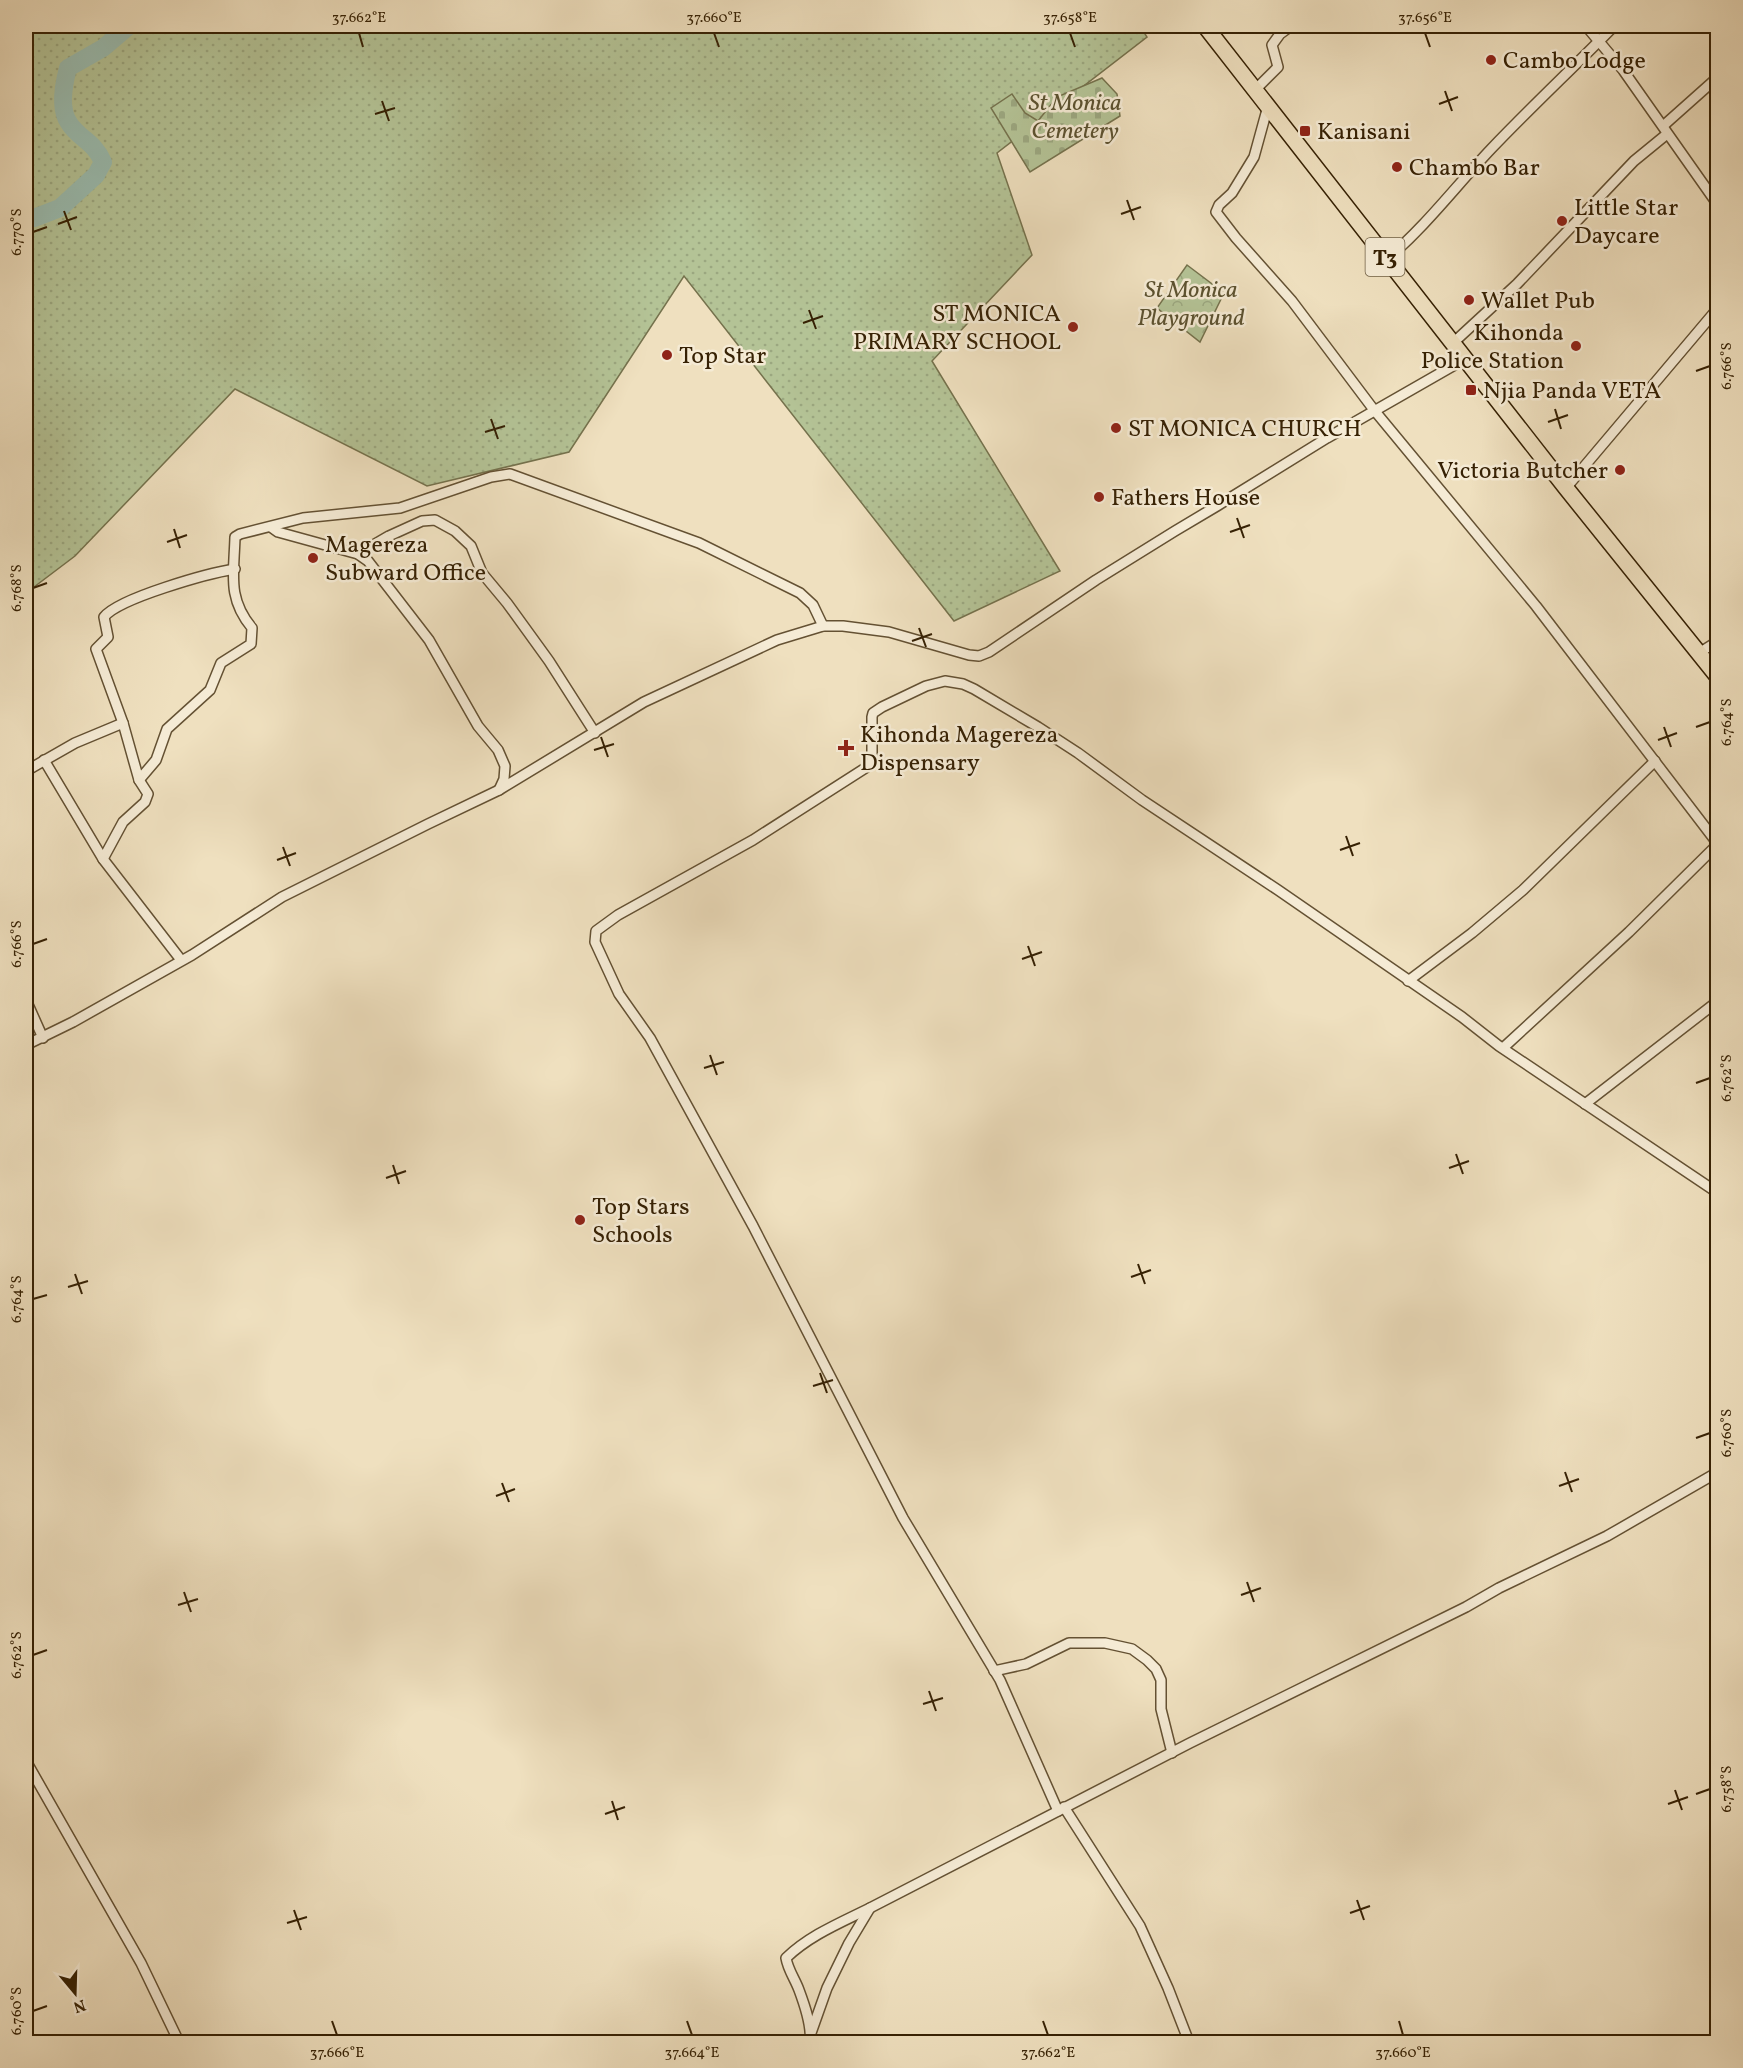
<svg xmlns="http://www.w3.org/2000/svg" width="1743" height="2068" viewBox="0 0 1743 2068" font-family="Vollkorn,serif">
<style>
.grass{fill:url(#grass-dots);stroke:#75724d;stroke-width:1.5}
.cemetery{fill:url(#cemetery-stones);stroke:#75724d;stroke-width:1.5}
.park{fill:url(#park-crowns);stroke:#75724d;stroke-width:1.5}
.lines{fill:none;stroke-linecap:round;stroke-linejoin:round}
.river{stroke:#9abdb1;stroke-width:18}
.minor-casing{stroke:#645133;stroke-width:12}
.trunk-casing{stroke:#362104;stroke-width:18}
.minor{stroke:#f5ebd5;stroke-width:9}
.trunk{stroke:#efe0bf;stroke-width:15}
.ticks{fill:none;stroke:#362104;stroke-width:2}
.poi-dot{fill:#8f2418;stroke:#f5ebd5;stroke-width:2}
.labels{text-anchor:middle;stroke-width:5;stroke-linejoin:round;paint-order:stroke}
.shield{fill:#f5ebd5;stroke:#6f5e43;stroke-width:1.5}
.shield-label{font-size:22px;font-weight:bold;fill:#362104}
.poi-label{font-size:24px;fill:#362104;stroke:#f5ebd5;text-anchor:start}
.park-label{font-size:24px;font-style:italic;fill:#5c5230;stroke:#f5ebd5}
.neatline{fill:none;stroke:#362104;stroke-width:2}
.ticks-label{font-size:15px;text-anchor:middle;fill:#362104}
</style>
<defs>
<pattern id="grass-dots" width="8" height="8" patternUnits="userSpaceOnUse" patternTransform="scale(1.5)"><rect width="8" height="8" fill="#b4c396"/><path d="M2 2h.1M6 6h.1" fill="none" stroke="#9ba780" stroke-width="1.8" stroke-linecap="round"/></pattern>
<pattern id="cemetery-stones" width="16" height="16" patternUnits="userSpaceOnUse" patternTransform="scale(1.5)"><rect width="16" height="16" fill="#b4c396"/><path d="M2 7V4a2 2 0 0 1 4 0v3zM10 15v-3a2 2 0 0 1 4 0v3z" fill="#9ba780"/></pattern>
<pattern id="park-crowns" width="20" height="18" patternUnits="userSpaceOnUse" patternTransform="scale(1.5)"><rect width="20" height="18" fill="#b4c396"/><path d="M2 6a3 3 0 1 1 6 0M12 15a3 3 0 1 1 6 0" fill="none" stroke="#9ba780"/></pattern>
</defs>
<rect width="100%" height="100%" fill="#efe0bf"/>
<filter id="stains"><feTurbulence type="fractalNoise" baseFrequency=".00333" numOctaves="4"/><feColorMatrix values="0 0 0 0 .2 0 0 0 0 .09 0 0 0 0 .02 0 0 0 .5 -.17"/></filter>
<radialGradient id="worn" r=".72"><stop offset=".6" stop-color="#630" stop-opacity="0"/><stop offset="1" stop-color="#630" stop-opacity=".3"/></radialGradient>
<!-- grass -->
<path class="grass" d="M26,26h1114l7,11 -150,116 35,102 -100,106 128,210 -106,50 -270,-345 -115,176 -142,34 -192,-97 -160,167 -49,37z"/>
<!-- cemetery -->
<path class="cemetery" d="M1102,78l15,16 3,22 -90,56 -39,-64 21,-14 13,19 13,8 19,-24z"/>
<!-- park -->
<path class="park" d="M1187,265l37,28 -24,49 -43,-34z"/>
<g class="lines">
<!-- river -->
<path class="river" d="M26,215l8,3 26,-10 36,-33 7,-13c-9,-21 -24,-23 -34,-39 -10,-14 -5,-40 -1,-55l35,-20 26,-22"/>
<!-- minor casing -->
<g class="minor-casing">
<g id="minor">
<path d="M1586,26l37,44 95,135"/>
<path d="M1255,90l23,-23 -6,-22 8,-11 11,-8"/>
<path d="M1268,106l-14,51 -22,36 -13,12 -3,7 20,26 56,63 82,109 162,196 182,238"/>
<path d="M1663,126l55,-49"/>
<path d="M1387,259c39,-33 69,-73 104,-110 40,-42 83,-82 123,-123"/>
<path d="M1453,343l64,-59 117,-123 33,-27"/>
<path d="M1566,488l152,-180"/>
<path d="M271,527l7,5 80,22 10,7 61,79 49,86 20,24 7,16 -1,13 -5,11"/>
<path d="M358,554l31,-18 33,-15 13,-1 20,11 16,15 11,27 25,30 42,58 46,72"/>
<path d="M1699,653l19,-12"/>
<path d="M44,760l59,99 78,101"/>
<path d="M26,771l49,-28 48,-20"/>
<path d="M139,780l17,-20 11,-31 43,-39 11,-27 30,-19 1,-16c-25,-30 -18,-54 -17,-91l5,-3 63,-16 97,-10 91,-31 19,-3 189,69 101,50 13,12 10,21"/>
<path d="M103,859l20,-37 22,-20 3,-8 -9,-14 -16,-57 -27,-74 12,-12 -4,-20c15,-19 105,-44 131,-48"/>
<path d="M1408,981l64,-48 51,-43 132,-129"/>
<path d="M26,1000l17,38"/>
<path d="M26,1045l47,-23 119,-67 90,-58 146,-73 71,-34 145,-88 133,-62 46,-14h20l46,6 80,23 10,1 10,-4 107,-72 79,-49 42,-25 110,-68 138,-79"/>
<path d="M1503,1048l126,-116 89,-88"/>
<path d="M1585,1104l133,-103"/>
<path d="M994,1671l32,-7 43,-21h36l27,6 15,11 9,9 5,11v29l11,44"/>
<path d="M26,1761l115,202 38,79"/>
<path d="M1064,1807l76,119 28,62 21,54"/>
<path d="M1058,1811l-58,-131 -97,-162 -150,-292 -103,-188 -31,-44 -24,-52 1,-11 22,-16 135,-75 114,-73 5,-5v-45l1,-4 9,-6 44,-21 19,-5 18,3 11,5 64,38 40,26 64,47 136,90 184,127 37,29 219,147"/>
<path d="M811,2033l16,-45 22,-45 21,-35"/>
<path d="M810,2042c2,-16 -5,-36 -11,-52 -4,-11 -11,-20 -13,-32 24,-23 54,-35 84,-50l320,-165 276,-136 33,-19 108,-52 111,-64"/>
</g>
</g>
<!-- trunk casing -->
<g class="trunk-casing">
<path id="trunk" d="M1205,26l361,462 152,189"/>
</g>
<!-- minor -->
<use href="#minor" class="minor"/>
<!-- trunk -->
<use href="#trunk" class="trunk"/>
</g>
<!-- ticks -->
<path class="ticks" d="M359,33l4,14M714,33l5,14M1070,33l5,14M1425,33l5,14M1445,91l7,20M382,101l7,20M1439,104l19,-7M375,114l20,-6M1127,200l7,20M64,211l7,19M1121,214l20,-7M58,224l19,-7M33,232l14,-5M809,310l7,19M803,323l20,-7M1696,371l14,-5M1555,409l6,20M491,419l7,20M1548,422l20,-7M485,432l20,-6M1237,518l7,20M174,529l6,19M1230,532l20,-7M167,542l20,-7M33,588l14,-5M919,628l7,19M912,641l20,-7M1664,727l7,20M1696,727l14,-5M601,737l7,20M1658,740l19,-7M594,750l20,-6M1346,836l7,20M283,847l7,19M1340,850l20,-7M277,860l19,-7M33,944l14,-5M1028,946l7,20M1022,959l20,-7M710,1055l7,20M704,1068l20,-6M1696,1083l14,-5M1456,1154l7,20M393,1165l6,19M1449,1168l20,-7M386,1178l20,-7M1138,1264l7,20M75,1274l7,20M1131,1277l20,-7M68,1287l20,-6M33,1299l14,-4M820,1373l7,20M813,1386l20,-6M1696,1438l14,-5M1565,1472l7,20M502,1483l7,19M1559,1486l20,-7M496,1496l19,-7M1247,1582l7,20M184,1592l7,20M1241,1595l20,-7M178,1605l20,-6M33,1655l14,-5M929,1691l7,20M923,1704l20,-6M1675,1790l7,20M1696,1794l14,-5M612,1801l6,19M1668,1804l20,-7M605,1814l20,-7M1357,1900l7,20M294,1910l7,20M1350,1913l20,-7M287,1923l20,-6M33,2011l14,-5M332,2021l5,14M687,2021l5,14M1043,2021l5,14M1399,2021l4,14"/>
<!-- markers -->
<g class="poi-dot">
<circle cx="1491" cy="60" r="6"/>
<rect x="1299" y="125" width="12" height="12" rx="3"/>
<circle cx="1397" cy="167" r="6"/>
<circle cx="1562" cy="221" r="6"/>
<circle cx="1469" cy="300" r="6"/>
<circle cx="1073" cy="327" r="6"/>
<circle cx="1576" cy="346" r="6"/>
<circle cx="667" cy="355" r="6"/>
<rect x="1465" y="384" width="12" height="12" rx="3"/>
<circle cx="1116" cy="428" r="6"/>
<circle cx="1620" cy="470" r="6"/>
<circle cx="1099" cy="497" r="6"/>
<circle cx="313" cy="558" r="6"/>
<path d="M843 739h6v6h6v6h-6v6h-6v-6h-6v-6h6z"/>
<circle cx="580" cy="1220" r="6"/>
</g>
<g class="labels">
<!-- shield labels -->
<rect class="shield" x="1365.5" y="238" width="39" height="38" rx="4.5"/>
<g class="shield-label">
<text x="1385" y="265">T3</text>
</g>
<!-- poi labels -->
<g class="poi-label">
<text x="1503" y="68">Cambo Lodge</text>
<text x="1317" y="139">Kanisani</text>
<text x="1409" y="175">Chambo Bar</text>
<text x="1574" y="215">Little Star<tspan x="1574" dy="28">Daycare</tspan></text>
<text x="1481" y="308">Wallet Pub</text>
<text x="1061" y="321" text-anchor="end">ST MONICA<tspan x="1061" dy="28">PRIMARY SCHOOL</tspan></text>
<text x="1564" y="340" text-anchor="end">Kihonda<tspan x="1564" dy="28">Police Station</tspan></text>
<text x="679" y="363">Top Star</text>
<text x="1483" y="398">Njia Panda VETA</text>
<text x="1128" y="436">ST MONICA CHURCH</text>
<text x="1608" y="478" text-anchor="end">Victoria Butcher</text>
<text x="1111" y="505">Fathers House</text>
<text x="325" y="552">Magereza<tspan x="325" dy="28">Subward Office</tspan></text>
<text x="860" y="742">Kihonda Magereza<tspan x="860" dy="28">Dispensary</tspan></text>
<text x="592" y="1214">Top Stars<tspan x="592" dy="28">Schools</tspan></text>
</g>
<!-- park labels -->
<g class="park-label">
<text x="1075" y="110">St Monica<tspan x="1075" dy="28">Cemetery</tspan></text>
<text x="1191" y="297">St Monica<tspan x="1191" dy="28">Playground</tspan></text>
</g>
</g>
<!-- margin -->
<rect width="1743" height="2068" fill="none" stroke="#efe0bf" stroke-width="66"/>
<!-- north arrow -->
<g transform="translate(75 1993) rotate(161)" stroke="#f5ebd5" stroke-width="4.5" paint-order="stroke">
<path d="M0-4.5L10 22L0 15L-10 22Z" fill="#362104"/>
<text y="-9" font-size="16" font-weight="bold" text-anchor="middle" fill="#362104">N</text>
</g>
<rect x="33" y="33" width="1677" height="2002" class="neatline"/>
<g class="ticks-label">
<text x="359" y="22">37.662°E</text>
<text x="714" y="22">37.660°E</text>
<text x="1070" y="22">37.658°E</text>
<text x="1425" y="22">37.656°E</text>
<text transform="translate(16 232) rotate(-90)" y="5">6.770°S</text>
<text transform="translate(1726 366) rotate(-90)" y="5">6.766°S</text>
<text transform="translate(16 588) rotate(-90)" y="5">6.768°S</text>
<text transform="translate(1726 722) rotate(-90)" y="5">6.764°S</text>
<text transform="translate(16 944) rotate(-90)" y="5">6.766°S</text>
<text transform="translate(1726 1078) rotate(-90)" y="5">6.762°S</text>
<text transform="translate(16 1299) rotate(-90)" y="5">6.764°S</text>
<text transform="translate(1726 1433) rotate(-90)" y="5">6.760°S</text>
<text transform="translate(16 1655) rotate(-90)" y="5">6.762°S</text>
<text transform="translate(1726 1789) rotate(-90)" y="5">6.758°S</text>
<text transform="translate(16 2011) rotate(-90)" y="5">6.760°S</text>
<text x="337" y="2057">37.666°E</text>
<text x="692" y="2057">37.664°E</text>
<text x="1048" y="2057">37.662°E</text>
<text x="1403" y="2057">37.660°E</text>
</g>
<rect width="100%" height="100%" filter="url(#stains)"/>
<rect width="100%" height="100%" fill="url(#worn)"/>
</svg>
